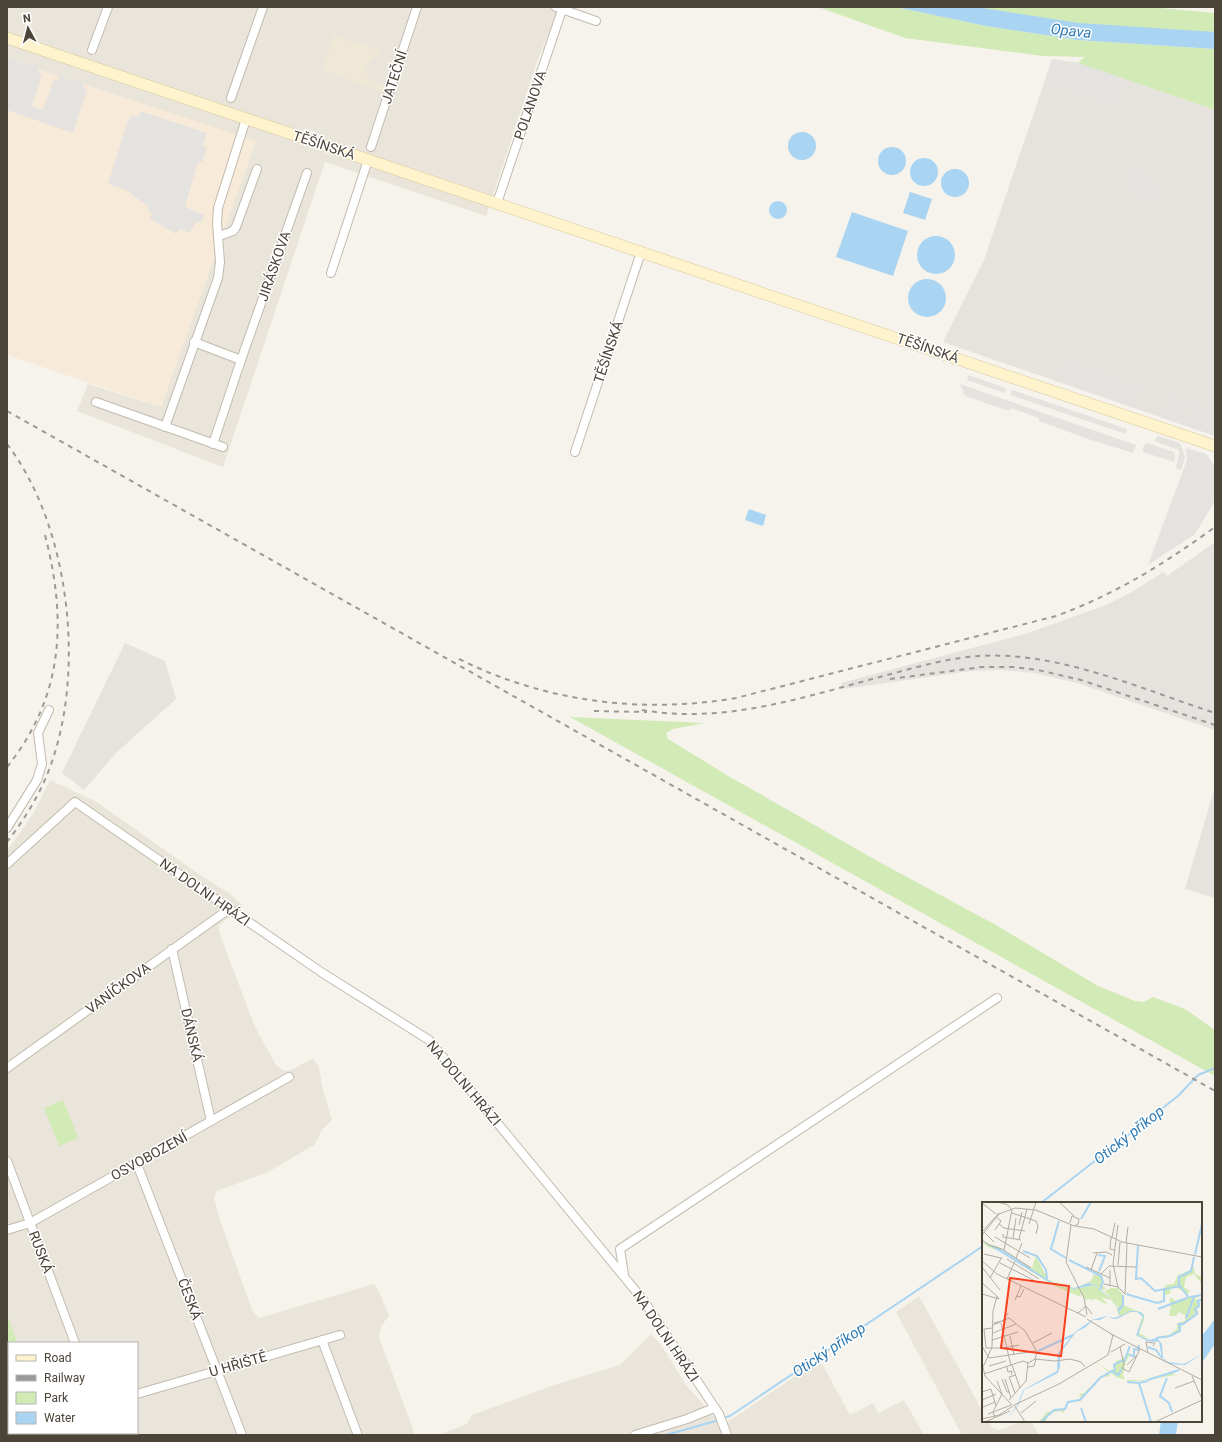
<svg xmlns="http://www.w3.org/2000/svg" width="1222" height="1442" viewBox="0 0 1222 1442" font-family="Roboto,sans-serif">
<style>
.residential{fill:#eae5da;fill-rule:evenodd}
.commercial{fill:#f7ead8}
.industrial{fill:#e6e2dd}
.education{fill:#efe8d6}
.green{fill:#d2eab5}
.parking{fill:#e5e3e0}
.water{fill:#a9d4f2}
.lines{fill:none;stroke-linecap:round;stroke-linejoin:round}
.stream{stroke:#a9d4f2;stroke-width:2}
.street-casing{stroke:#c2bbae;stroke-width:10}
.secondary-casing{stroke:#d6c79b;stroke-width:12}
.street{stroke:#fff;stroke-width:8}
.secondary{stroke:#fff3cd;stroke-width:11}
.rail{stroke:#9a9a9a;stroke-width:2;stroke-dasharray:5 5;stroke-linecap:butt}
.labels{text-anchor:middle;stroke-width:3;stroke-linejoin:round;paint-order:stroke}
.street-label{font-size:14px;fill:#4b4439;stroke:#fff}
.water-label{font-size:15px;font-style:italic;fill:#2e7ab2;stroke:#fff}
.inset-river{fill:none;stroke:#a9d4f2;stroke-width:2}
.inset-road{fill:none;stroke:#b2ada4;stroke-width:1}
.view{fill:#fc3f1d;fill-opacity:0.15;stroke:#fc3f1d;stroke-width:2}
.inset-edge{fill:none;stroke:#4b4439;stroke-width:2}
</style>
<rect width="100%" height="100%" fill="#f6f3ec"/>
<!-- residential -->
<g class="residential">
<path d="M7,7h553l-22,52 -52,157 -161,-54 -102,305 -146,-56 11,-27 73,23 -154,-348z"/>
<path d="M50,780l45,21 111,78 23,14 15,14 -25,18v7l36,95 21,38 8,6 8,-1 21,-12 6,10 4,22 9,30 -10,10 -8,15 -46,27 -51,19 -3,7 7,25 31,87 7,8 115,-34 3,3 12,29 -8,10 -2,11 36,98h-408v-584l26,-37zM9,1343h128v90h-128z"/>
<path d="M919,1296l64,116v9h5l5,7 7,2 23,-9h8l8,14h-77l-66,-123z"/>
<path d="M651,1334l10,11 25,40 33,37 10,-1 89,-60 4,3 28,51 23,-12 5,10 26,-13 20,35h-486l29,-11 5,-9 85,-31 63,-19z"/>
</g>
<!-- commercial -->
<path class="commercial" d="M7,59l249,82 -95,266 -154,-52z"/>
<!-- industrial -->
<g class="industrial">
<path d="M1052,59l26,4 137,47v326l-272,-94 41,-82z"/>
<path d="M1215,542v188l-138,-47 -42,-10 -33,-3 -30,1 -129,18 -2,-6 184,-49 81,-29 26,-13 31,-20 4,4z"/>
<path d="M125,643l40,18 11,38 -60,54 -32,37 -22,-17z"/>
<path d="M1215,786v112l-30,-9z"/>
</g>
<!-- education -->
<path class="education" d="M334,35l47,15 -18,19 7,12 15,5 -3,6 -59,-22z"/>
<!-- green -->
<g class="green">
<path d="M818,7h78l90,19 91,14 138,9v61l-137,-47 6,-6 -41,-1 -138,-18z"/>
<path d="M970,7h179l66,6v20l-126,-8z"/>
<path d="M570,717l134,6 -31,6 -7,4 2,6 62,38 151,86 113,61 104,62 37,15 9,1 9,-5 32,12 30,21v46z"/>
<path d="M63,1100l15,38 -19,8 -15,-38z"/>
<path d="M7,1313l10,30h-8v80l-2,1z"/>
</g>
<!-- parking -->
<g class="parking">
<path d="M7,58l32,10 -1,5 4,2 -10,31 11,4 11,-31 4,1 2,-4 23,7v5l4,2 -14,43 -66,-23z"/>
<path d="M1052,59l26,4 48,16 -9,26 -72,-25z"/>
<path d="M140,111l67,22 -4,12 4,3 -5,14h-4l-13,45 19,8 -3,8 -5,-1 -7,11 -9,-4 -4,5 -26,-15 2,-6 -4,-1 1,-5 -23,-17 -18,-6 20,-64 4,-4h7z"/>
<path d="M1132,170l21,7 -3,10 7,3 -3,8 -29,-9z"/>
<path d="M1066,362l74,26 -6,20 -30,-11 1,-6 -4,-3 -2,5 -45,-16 2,-9 8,-1z"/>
<path d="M968,375l38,13 -1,5 -38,-13z"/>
<path d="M960,384l176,61 -3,8 -45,-14 -49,-18v-3l-28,-10 -2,3 -44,-15z"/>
<path d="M1012,390l115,39 -1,5 -116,-39z"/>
<path d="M1166,396l47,16v6l-45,-17z"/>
<path d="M1160,407l55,19v6l-8,1 -45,-15 2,-4 -6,-2v-4z"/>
<path d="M1158,436l22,7 5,14 -4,13 -5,-2 3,-13v-5l-25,-9z"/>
<path d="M1147,443l27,9 1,6 -1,4 -31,-10v-5z"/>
<path d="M1186,448l20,6 9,12v35l-20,33 -47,31 39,-105z"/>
</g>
<!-- water -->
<g class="water">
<path d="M896,7h80l103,16 136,9v17l-138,-9 -91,-14z"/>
<circle cx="802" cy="146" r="14"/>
<circle cx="892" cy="161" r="14"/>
<circle cx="924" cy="172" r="14"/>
<circle cx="955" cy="183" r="14"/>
<path d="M910,192l22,7 -7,21 -22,-7z"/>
<circle cx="778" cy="210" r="9"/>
<path d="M852,212l56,19 -15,45 -57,-19z"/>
<circle cx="936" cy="255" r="19"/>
<circle cx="927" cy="298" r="19"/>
<path d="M749,509l17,6 -3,11 -18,-6z"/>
<path d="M1215,1319v25l-14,20v-27z"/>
<path d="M1161,1421h17l-2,14h-17z"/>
</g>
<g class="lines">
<!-- stream -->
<g class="stream">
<path d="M1041,1203l137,-107 20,-21 17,-7"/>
<path d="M723,1418l7,-2 253,-170"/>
<path d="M666,1435l53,-15"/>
</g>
<!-- street casing -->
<g class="street-casing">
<g id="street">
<path d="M556,7l40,14"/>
<path d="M92,50l16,-43"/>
<path d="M231,98l32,-91"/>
<path d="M371,147l46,-140"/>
<path d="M497,203l66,-196"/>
<path d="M219,236l14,-5 3,-4 21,-58"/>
<path d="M331,273l37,-113"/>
<path d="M194,342l47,18 66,-187"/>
<path d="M96,402l127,45"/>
<path d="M165,427l53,-149 2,-16 -3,-39 1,-15 28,-89"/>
<path d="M213,444l28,-84"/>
<path d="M575,452l66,-200"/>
<path d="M7,828l30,-48 5,-16 -4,-31 11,-23"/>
<path d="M7,864l68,-62 246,170 108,68 215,261 75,113 8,21"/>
<path d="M172,949l39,172"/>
<path d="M7,1068l222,-159"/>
<path d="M7,1161l68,182"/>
<path d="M137,1164l105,271"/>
<path d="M7,1230l23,-7 259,-146"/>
<path d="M624,1275l-4,-26 377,-251"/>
<path d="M322,1340l35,93"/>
<path d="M137,1394l203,-59"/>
<path d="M109,1433l1,2"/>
<path d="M635,1435l52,-16 27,-11"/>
</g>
</g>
<!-- secondary casing -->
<g class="secondary-casing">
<path id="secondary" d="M7,38l1208,408"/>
</g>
<!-- street -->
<use href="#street" class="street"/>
<!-- secondary -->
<use href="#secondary" class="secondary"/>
<!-- rail -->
<g class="rail">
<path d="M7,411l1208,680"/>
<path d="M7,444c60,78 77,214 48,308 -9,32 -27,63 -48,90"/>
<path d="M459,659c86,43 183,55 277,39l320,-82c60,-22 108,-52 159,-89"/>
<path d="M890,679l92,-12h31l25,3 43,10 134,45"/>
<path d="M642,710c85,15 168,-15 249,-36 29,-8 58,-16 88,-18 79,-5 162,33 236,57"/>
<path d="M594,711l53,1"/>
<path d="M7,767c57,-71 60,-147 38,-232"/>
</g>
</g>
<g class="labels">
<!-- street labels -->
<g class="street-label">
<text transform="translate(394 77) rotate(-72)" y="5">JATEČNÍ</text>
<text transform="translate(530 105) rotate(-71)" y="5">POLANOVA</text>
<text transform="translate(324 145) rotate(18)" y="5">TĚŠÍNSKÁ</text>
<text transform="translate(274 266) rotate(-71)" y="5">JIRÁSKOVA</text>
<text transform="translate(928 348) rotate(19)" y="5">TĚŠÍNSKÁ</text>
<text transform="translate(608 352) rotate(-72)" y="5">TĚŠÍNSKÁ</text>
<text transform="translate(205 892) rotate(35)" y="5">NA DOLNI HRÁZI</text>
<text transform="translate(118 988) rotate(-36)" y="5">VANÍČKOVA</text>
<text transform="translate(192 1035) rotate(77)" y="5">DÁNSKÁ</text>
<text transform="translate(464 1083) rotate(50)" y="5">NA DOLNI HRÁZI</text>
<text transform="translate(149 1156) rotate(-29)" y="5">OSVOBOZENÍ</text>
<text transform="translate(41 1252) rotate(69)" y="5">RUSKÁ</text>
<text transform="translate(190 1299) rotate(69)" y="5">ČESKÁ</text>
<text transform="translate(666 1336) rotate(56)" y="5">NA DOLNI HRÁZI</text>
<text transform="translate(238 1364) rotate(-16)" y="5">U HŘIŠTĚ</text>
</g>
<!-- water labels -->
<g class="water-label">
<text transform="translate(1071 31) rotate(6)" y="5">Opava</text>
<text transform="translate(1129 1135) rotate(-38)" y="5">Otický příkop</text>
<text transform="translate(829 1350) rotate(-34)" y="5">Otický příkop</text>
</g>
</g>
<!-- overview -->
<g transform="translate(982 1202)">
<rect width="220" height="220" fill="#f6f3ec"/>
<path d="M0,39l16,6 34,21 4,-12 12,24 30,8 -30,-7 -46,-31zM0,40l19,8 51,34 22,5 20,-4 22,18 4,14 -4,1h-3l6,-1 -3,-11 -5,-6 -15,-4h-1l7,2 6,7 -12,-6 -5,1 -2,-1 3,-2 -6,3 -6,-8 1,5 -27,-11 -54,-35 -12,-4zM213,55l-2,9 2,8 7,3v7l-8,-10 -8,3 -2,10 6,4 -3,3 1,3 14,-2 -9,5 9,-1v5l-2,-4 -2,1 1,5 -3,3 3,3 -18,14v5l-15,7 -9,-1 13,-2 7,-6v-6l8,-2v-6l-6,-3 -3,4h-7l2,-11 -5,1 4,-3v-6l5,4 12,-4 -4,-6 -8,-4 -4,1 -1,6 -6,1v-6l1,-4 9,-1 4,-9 13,-5zM112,72l7,2 2,11 4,1 -4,2 -12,-7 -13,4 13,-6zM129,86h7l5,7v10l21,9v6l-5,13 12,7 -14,-5 6,-21 -8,-3 -14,5 -2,-2 -2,-10 -13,-13zM145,150l6,3 -4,1 -3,6 -3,13 2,5h18l29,-8 3,3 -35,6h-11l-13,-4 -19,-14 13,8 4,-2 2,-8 6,-2 1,-3 2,2zM126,171l2,3 -10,2 -21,23 -11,2 -5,11 -1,-3 -8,1 -7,5 -1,5h-7l8,-10 18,-4 3,-6 12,-3 2,-4 -2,2 -1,-3 5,-1 16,-16z" fill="#d2eab5"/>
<path d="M0,39l20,9 51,33 21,5 15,-5 6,2 21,18 5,13 8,-5h6l6,1 3,4 -6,19 11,5 8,-2 5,6 1,14 5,4 16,2 18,-10 -17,11 -14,-1 -6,-3 -3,-3 -3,-16 -12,-1 -11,-6 7,-18 -6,-5h-8l-8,5 -5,2h-3l-6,-3 -7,4h-7l-7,7 -10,5 -11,15 -5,5v14l-2,7 -34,17 -6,16 -14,16 13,-16 6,-16 34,-19 1,-18 17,-21 17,-12 14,-4 8,2 6,-2 -4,-13 -22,-18 -20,4 -22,-5z" fill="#a9d4f2"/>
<path class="inset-river" d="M99,17l10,-17M77,19l-8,28 15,9M156,43l-2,34 5,-1 14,13 15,-3M41,49l14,5 9,14 1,9M213,52l7,-30M116,53l7,1 -6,15M87,58l32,16 2,6 -3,8M197,84v-9l12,-6 3,-14M189,86l9,-2 9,12M144,92l31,9 7,-2v-11M208,95l12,-2M176,107l29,-11M136,109l5,-6v-10M204,116l8,-21M174,136l14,-2 10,-5v-6l-2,-1h5l14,-10 -2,-5 4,-3 -1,-5 4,-2M166,145l8,3 6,8M56,149l35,-16M147,153l5,1v-7l4,1 1,-5M142,160l6,-16M133,169l-1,-6 9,-5M185,176l-7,18 9,7 3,9M166,178l31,-10M166,179l-9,2 12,39M145,180l12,1M99,206l5,14M59,220l13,-12 11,-1 3,-7 12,-2 20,-22 12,-7 6,4 4,-6"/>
<path class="inset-road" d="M16,0l10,3 4,5 -8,40M77,0l15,14M0,1l14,11M30,11l24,8 2,5 -2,8M17,22l5,4 21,3M47,22l7,-22M37,23l3,-13M89,23l-5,37 18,36 3,17M93,24l19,3 28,13 80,15M13,28l6,-9 -5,-4M1,29l16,-18M2,30l10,10M21,32v3l18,3M0,33l17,-21 16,-6 21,2 38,16 4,-2 1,-5 -7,-3 -2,7M13,35l35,21M129,35l-1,12 4,1M130,35l3,-14M31,36l3,-20M37,37l8,-30M134,37l2,-14M0,38l7,5 13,4 29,19M134,38l-3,24 5,23 7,7M144,41l2,-16M111,51l13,-1 6,3M2,52l17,4M34,56l6,-15M25,57l32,20M0,59l15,13 89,43M18,61l39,20M136,63l2,-23M0,65l18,23M104,65l24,11M109,68l6,-17M119,72l8,-8 27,1M8,76l12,-21M25,77l8,-18M0,81l15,13 -4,15 -1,36 -9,20 2,9 27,29M122,82l14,3M128,84v-16M0,92l17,5 -2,-3M143,92l2,-51M35,94l3,1 4,-8M33,98l6,-14M96,111l8,-7 6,8M12,121l9,-2 5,-8M19,121l10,43M11,123l16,-7 16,13 7,12 5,9 -2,7M11,131l23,-9M129,132l91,46M28,134l4,19M10,138l26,-8M51,141l19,-10M0,144l7,12 47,-7M138,145l4,17 -2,4 7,4 11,-23M4,146l-2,-19 9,-1M4,146h14M22,146l15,-3M129,150l14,-8M166,151l-2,-11 9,1 -2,3M46,161l7,-4 20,2 15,-2 11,3 4,5M30,163l8,23M145,163l10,-10M7,164l17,-5M25,165l1,5 4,-1 -1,4M46,165l6,-1 2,-7M2,172l39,-13 5,2M210,174l10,23M20,177l5,13h2M23,177l6,19M193,186l19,-7M0,190l9,-3 5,17M33,191l-6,-16 7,-2M27,198l17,-19 2,-18M1,200l-1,-2 14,-6M32,203l45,-21 49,-29 5,-20 -26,-16M32,203l11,17M1,205l12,-5M39,211l15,-12M6,212l23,-9M13,216l-2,-6 9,-18 -5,-13M0,217l17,-4 14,-9M3,220l25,-11M173,220l47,-22"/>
<path class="view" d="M28,76l59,8 -8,70 -60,-8z"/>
<rect width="220" height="220" class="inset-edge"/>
</g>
<!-- border -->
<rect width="1222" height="1442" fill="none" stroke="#4b4439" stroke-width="16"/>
<!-- legend -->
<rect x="8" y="1342" width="130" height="92" fill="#ffffff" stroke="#b7b4b0"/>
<rect x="16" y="1355" width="20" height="6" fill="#fff3cd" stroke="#b7b4b0"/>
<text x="44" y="1362" font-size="12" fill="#4b4439">Road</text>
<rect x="16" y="1375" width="20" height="6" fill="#9a9a9a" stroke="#b7b4b0"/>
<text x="44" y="1382" font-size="12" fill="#4b4439">Railway</text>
<rect x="16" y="1392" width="20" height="12" fill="#d2eab5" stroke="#b7b4b0"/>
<text x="44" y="1402" font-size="12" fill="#4b4439">Park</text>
<rect x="16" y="1412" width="20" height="12" fill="#a9d4f2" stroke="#b7b4b0"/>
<text x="44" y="1422" font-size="12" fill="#4b4439">Water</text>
<!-- north arrow -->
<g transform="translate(28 28) rotate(353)" stroke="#ffffff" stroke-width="3" paint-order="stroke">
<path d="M0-3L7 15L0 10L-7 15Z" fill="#4b4439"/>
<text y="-6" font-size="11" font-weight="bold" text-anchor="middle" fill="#4b4439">N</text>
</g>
</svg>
